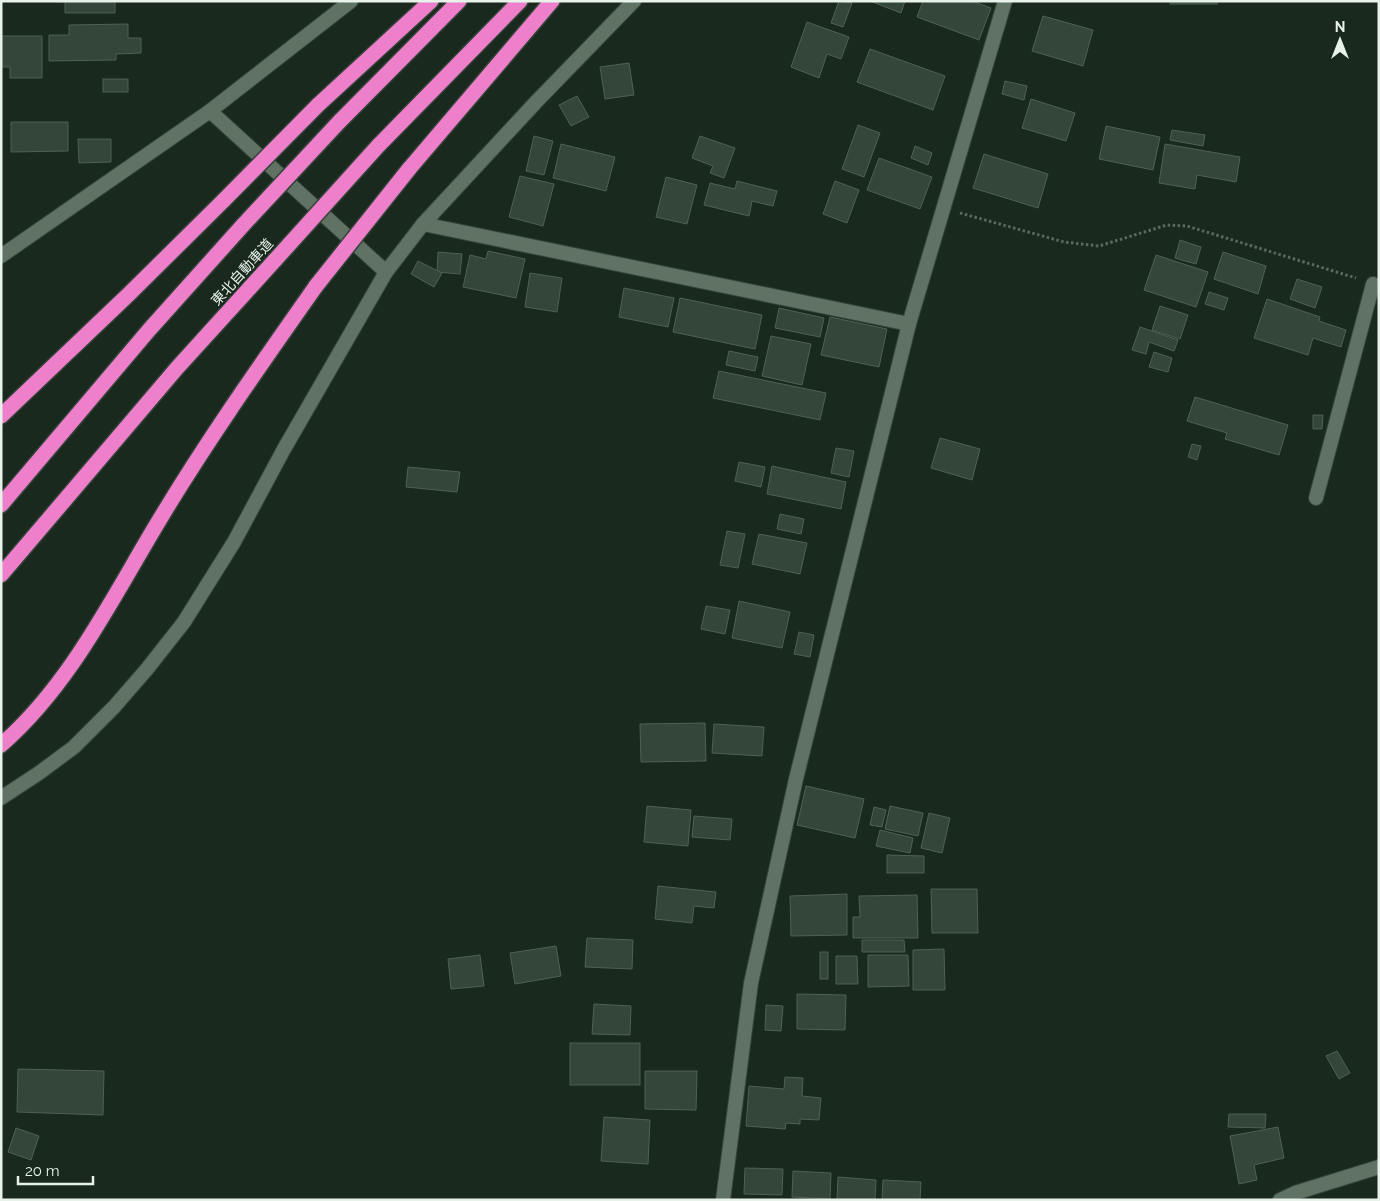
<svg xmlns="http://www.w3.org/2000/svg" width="1380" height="1201" viewBox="0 0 1380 1201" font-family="Raleway,'Noto Sans JP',sans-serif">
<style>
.building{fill:#344639;stroke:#4f6153}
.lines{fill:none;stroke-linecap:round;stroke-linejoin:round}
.minor-casing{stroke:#354339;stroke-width:16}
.tertiary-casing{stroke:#354339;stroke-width:16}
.motorway-casing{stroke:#354339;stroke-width:18}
.path{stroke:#5a695e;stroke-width:3;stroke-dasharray:2.5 2.5;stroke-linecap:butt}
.minor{stroke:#5f7263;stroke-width:14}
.tertiary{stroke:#5f7263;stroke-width:14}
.motorway{stroke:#ee80cb;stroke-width:15}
.motorway-bridge-casing{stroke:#354339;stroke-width:18;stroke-linecap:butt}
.motorway-bridge{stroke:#ee80cb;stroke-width:15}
.labels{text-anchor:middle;stroke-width:4;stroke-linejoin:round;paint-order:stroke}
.street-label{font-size:14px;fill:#e8f2ea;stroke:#19291d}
</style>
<rect width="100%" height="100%" fill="#19291d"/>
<!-- building -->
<g class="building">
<path d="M39,1h76v12h-50v-11z"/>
<path d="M839,1l13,2 -9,24 -12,-4z"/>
<path d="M870,1h35l-4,12z"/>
<path d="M923,1h49l19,7 -12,32 -62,-23z"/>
<rect x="1170" y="1" width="47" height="3"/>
<path d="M1043,16l50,14 -10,36 -51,-15z"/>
<path d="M807,22l42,15 -8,22 -14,-5 -8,24 -28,-11z"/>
<path d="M128,24v14h13v15l-25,1v6l-67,1v-26h20v-10z"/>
<path d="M1,36h41v42h-32v-11h-9z"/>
<path d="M870,49l75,27 -12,34 -76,-28z"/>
<path d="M629,63l5,32 -29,4 -5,-32z"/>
<rect x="103" y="79" width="25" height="13"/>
<path d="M1005,81l22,5 -3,14 -22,-6z"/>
<path d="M577,96l12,21 -18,9 -12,-21z"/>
<path d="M1031,99l44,14 -9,28 -44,-13z"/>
<path d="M11,122h57v29l-57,1z"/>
<path d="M858,125l22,8 -16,44 -22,-8z"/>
<path d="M1106,126l54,11 -7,33 -54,-11z"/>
<path d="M1172,130l33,5 -2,11 -33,-6z"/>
<path d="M534,136l19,5 -9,34 -18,-4z"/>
<path d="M700,136l35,12 -11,30 -14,-5 3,-7 -21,-8z"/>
<path d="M78,139h33v23l-32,1z"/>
<path d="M561,144l54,13 -9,34 -53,-13z"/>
<path d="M1165,144l75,13 -4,25 -39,-7 -2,14 -36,-6z"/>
<path d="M915,146l17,7 -4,12 -17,-7z"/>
<path d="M984,154l64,20 -10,34 -65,-20z"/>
<path d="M879,158l53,19 -12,32 -53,-19z"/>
<path d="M520,176l34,8 -11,42 -34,-9z"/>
<path d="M666,177l31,8 -10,39 -31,-7z"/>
<path d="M737,181l40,10 -4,15 -21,-5 -3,15 -45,-11 6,-22 25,6z"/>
<path d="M835,181l24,9 -12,33 -24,-9z"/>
<path d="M1180,240l21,7 -5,17 -21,-6z"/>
<path d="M488,251l37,8 -9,39 -53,-11 7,-32 16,4z"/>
<path d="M438,252l24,2 -2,20 -23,-2z"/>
<path d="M1223,252l43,14 -8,28 -44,-15z"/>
<path d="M1156,255l52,17 -12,35 -52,-17z"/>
<path d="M418,261l24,12 -8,14 -23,-13z"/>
<path d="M530,273l32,5 -5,34 -32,-5z"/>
<path d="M1297,279l25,8 -7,21 -25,-9z"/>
<path d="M624,288l50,10 -6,29 -49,-10z"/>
<path d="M1209,292l19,6 -4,12 -19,-6z"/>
<path d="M680,298l82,17 -7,34 -82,-17z"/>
<path d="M1267,299l53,18 -1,4 27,9 -5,17 -28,-9 -5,17 -54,-17z"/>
<path d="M1160,306l28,9 -8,24 -28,-9z"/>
<path d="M779,308l45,10 -4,19 -45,-9z"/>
<path d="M830,317l57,12 -8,38 -58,-12z"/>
<path d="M1140,327l38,13 -4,11 -25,-9 -3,12 -14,-4z"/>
<path d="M771,336l40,8 -9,41 -40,-9z"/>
<path d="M729,351l29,6 -3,14 -29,-6z"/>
<path d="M1154,352l18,6 -4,14 -19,-5z"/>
<path d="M719,371l107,22 -6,27 -107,-22z"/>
<path d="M1195,397l93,28 -9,30 -54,-16 2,-6 -40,-12z"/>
<path d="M1313,415h10l-1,14h-9z"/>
<path d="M940,438l40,11 -8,31 -41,-12z"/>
<path d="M1192,444l9,2 -4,14 -9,-3z"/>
<path d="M836,448l18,3 -5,26 -18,-4z"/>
<path d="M739,462l26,5 -4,20 -26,-6z"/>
<path d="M772,466l74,16 -5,27 -74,-15z"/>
<path d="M408,467l52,5 -3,20 -51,-5z"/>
<path d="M780,514l24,5 -3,15 -24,-5z"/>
<path d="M727,531l18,3 -7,34 -18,-3z"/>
<path d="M759,534l48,9 -7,31 -48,-10z"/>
<path d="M739,601l51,11 -8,36 -50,-10z"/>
<path d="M706,606l24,4 -5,24 -24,-5z"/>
<path d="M799,632l15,3 -4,22 -16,-3z"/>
<path d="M705,723l1,38 -65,1 -1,-38z"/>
<path d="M714,724l50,3 -2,29 -50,-3z"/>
<path d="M806,786l58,13 -9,39 -58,-13z"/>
<path d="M647,806l44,4 -3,36 -44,-4z"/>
<path d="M890,806l33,7 -5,23 -33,-7z"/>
<path d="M874,807l12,3 -4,17 -12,-2z"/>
<path d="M929,813l21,5 -8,35 -21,-5z"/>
<path d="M694,816l38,3 -2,21 -38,-3z"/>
<path d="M880,830l33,8 -3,15 -34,-7z"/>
<path d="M887,855l37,1v17h-37z"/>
<path d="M658,886l58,6 -2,16 -20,-2 -2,17 -37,-4z"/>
<path d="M931,889h46l1,44h-46z"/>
<path d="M847,894v41l-56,1 -1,-40z"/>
<path d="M917,895l1,43h-65v-21h7l-1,-21z"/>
<path d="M587,938l46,2 -1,29 -47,-2z"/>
<path d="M862,940h42l1,12h-43z"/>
<path d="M556,946l5,30 -46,8 -5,-31z"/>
<path d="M944,949l1,41h-32v-40z"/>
<rect x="820" y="952" width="8" height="27"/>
<path d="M480,955l4,31 -33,3 -3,-30z"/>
<path d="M868,955h40l1,31 -41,1z"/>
<path d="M836,956h21l1,28h-22z"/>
<path d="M797,994l49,1 -1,35 -48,-1z"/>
<path d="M594,1004l37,2 -1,29 -38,-1z"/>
<path d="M766,1005l17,1 -2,25 -16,-1z"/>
<rect x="570" y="1043" width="70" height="42"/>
<path d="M1337,1051l13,22 -11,6 -13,-23z"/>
<path d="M18,1069l86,2 -1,44 -86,-3z"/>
<path d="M645,1071h52l-1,39 -51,-1z"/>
<path d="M785,1077l18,1 -1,18 19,2 -2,22 -19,-1v5l-14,-1 -1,6 -39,-3 3,-40 35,3z"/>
<path d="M1229,1114h37l-1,14 -37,-1z"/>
<path d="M604,1117l46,3 -2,44 -47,-3z"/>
<path d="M1278,1127l6,31 -30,7 3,15 -18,4 -9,-48z"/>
<path d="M16,1128l23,8 -8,24 -23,-8z"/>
<path d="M745,1168l38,1 -1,26 -38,-1z"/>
<path d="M793,1171l38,2 -1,26 -38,-2z"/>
<path d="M838,1177l38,3 -1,20h-38z"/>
<path d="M883,1180l38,2 -1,18h-38z"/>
</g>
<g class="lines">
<!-- minor casing -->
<g class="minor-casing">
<g id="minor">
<path d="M210,111l176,161"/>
<path d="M423,224l486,100"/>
<path d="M1,256l209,-145 141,-110"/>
<path d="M1316,498l57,-214"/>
<path d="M1,798l38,-25 35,-26 40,-40 33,-38 37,-47 50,-80 50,-93 102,-177 37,-48 113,-122 98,-101"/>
</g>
</g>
<!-- tertiary casing -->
<g class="tertiary-casing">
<g id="tertiary">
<path d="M723,1200l28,-217 45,-204 113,-455 96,-323"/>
<path d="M1280,1200l15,-7 84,-26"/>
</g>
</g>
<!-- motorway casing -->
<g class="motorway-casing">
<g id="motorway">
<path d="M318,105l113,-104"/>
<path d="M339,122l120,-121"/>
<path d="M378,146l142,-145"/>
<path d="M409,169l143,-168"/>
<path d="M1,416l128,-122 95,-94"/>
<path d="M1,505l148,-175 95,-106"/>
<path d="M1,575l176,-207 99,-109"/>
<path d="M1,745c70,-61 111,-147 159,-226 48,-80 102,-156 156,-233"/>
</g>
</g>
<!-- path -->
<path class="path" d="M960,213l104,29 35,4 68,-21 20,1 169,52"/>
<!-- minor -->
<use href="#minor" class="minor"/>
<!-- tertiary -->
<use href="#tertiary" class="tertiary"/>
<!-- motorway -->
<use href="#motorway" class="motorway"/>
<!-- motorway-bridge casing -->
<g class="motorway-bridge-casing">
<g id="motorway-bridge">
<path d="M224,200l94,-95"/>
<path d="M244,224l95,-102"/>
<path d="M276,259l102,-113"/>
<path d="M316,286l93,-117"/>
</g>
</g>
<!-- motorway-bridge -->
<use href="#motorway-bridge" class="motorway-bridge"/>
</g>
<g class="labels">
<!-- street labels -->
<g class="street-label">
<text transform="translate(242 272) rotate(-48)" y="5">東北自動車道</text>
</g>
</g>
<!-- border -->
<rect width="1380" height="1201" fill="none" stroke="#e8f2ea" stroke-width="5"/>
<!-- north arrow -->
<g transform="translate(1340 40)" stroke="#19291d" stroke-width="4" paint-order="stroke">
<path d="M0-4L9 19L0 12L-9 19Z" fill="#e8f2ea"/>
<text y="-8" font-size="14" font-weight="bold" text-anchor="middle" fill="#e8f2ea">N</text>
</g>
<!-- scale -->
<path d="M18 1176v8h75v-8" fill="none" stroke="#e8f2ea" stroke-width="2.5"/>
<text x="25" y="1176" font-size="15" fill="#e8f2ea" stroke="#19291d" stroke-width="4" paint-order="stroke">20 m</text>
</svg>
